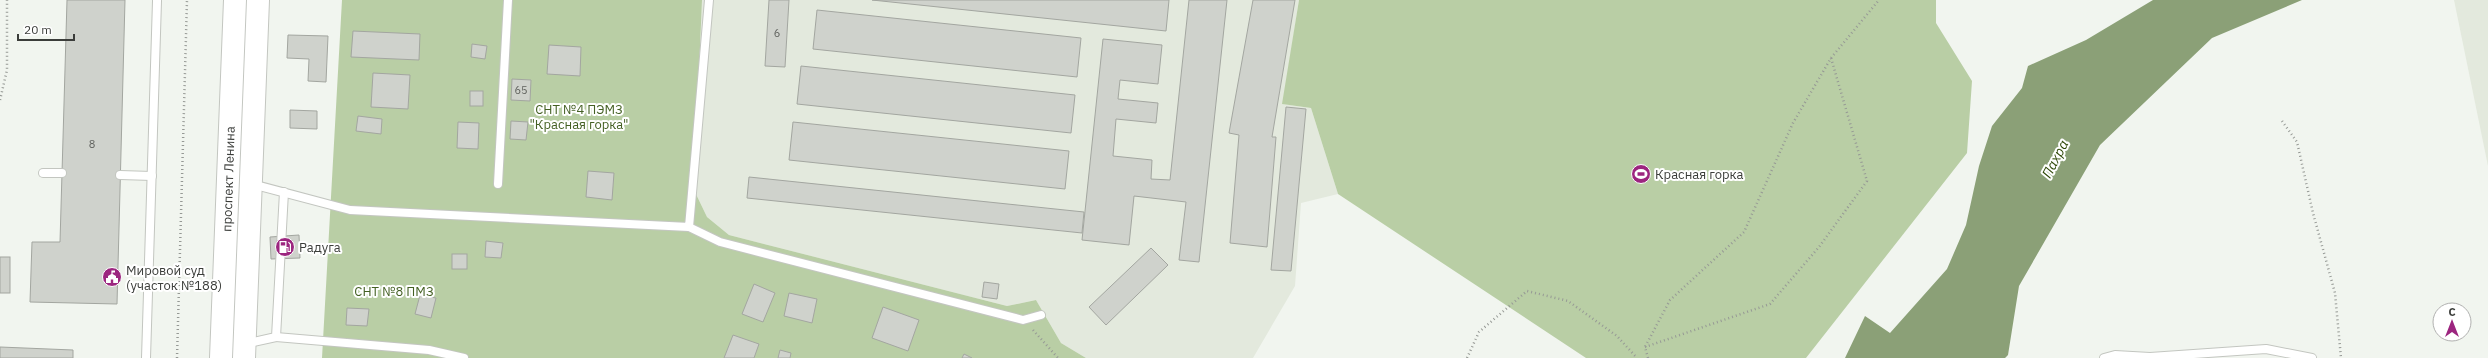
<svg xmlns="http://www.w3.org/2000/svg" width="2488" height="358" viewBox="0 0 2488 358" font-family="'IBM Plex Sans',sans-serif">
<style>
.built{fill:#e3e9dd}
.green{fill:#b9cea5}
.water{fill:#8ba077}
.building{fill:#cfd2cc;stroke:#a3a6a0}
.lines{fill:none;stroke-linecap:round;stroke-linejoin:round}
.service-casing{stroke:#c3c6c0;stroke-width:10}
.primary-casing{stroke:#c3c6c0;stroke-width:24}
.path{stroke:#969995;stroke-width:2.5;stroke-dasharray:1 3;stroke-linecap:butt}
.service{stroke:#fff;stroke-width:8}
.primary{stroke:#fff;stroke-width:22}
.labels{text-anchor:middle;stroke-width:4;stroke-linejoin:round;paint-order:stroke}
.number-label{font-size:11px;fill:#60625e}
.park-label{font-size:13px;fill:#446023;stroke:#fff}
.poi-label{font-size:13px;fill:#3b3d3a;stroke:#fff;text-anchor:start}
.street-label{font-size:13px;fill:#3b3d3a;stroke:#fff}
.water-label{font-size:14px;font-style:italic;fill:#2c4604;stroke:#fff}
</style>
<rect width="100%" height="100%" fill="#f1f5ef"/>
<!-- built -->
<g class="built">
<path d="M702,0h597l-16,104 28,4 27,86 -37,9 -6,83 -42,72h-167l-25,-15 -25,-43 -29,6 -278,-71 -22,-18 -13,-27z"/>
<path d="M2454,0h34v166z"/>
</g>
<!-- green -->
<g class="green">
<path d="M342,0h360l-8,190 13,27 22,18 278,71 29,-6 25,43 25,15h-764z"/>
<path d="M1299,0h637v23l36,58 -5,72 -161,205h-220l-248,-164 -27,-86 -29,-4z"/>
</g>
<!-- water -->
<path class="water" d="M2153,0h149l-90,38 -112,107 -81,141 -11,69 -3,3h-160l20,-42 25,17 57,-64 19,-44 13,-59 13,-40 30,-38 6,-22 58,-26z"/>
<!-- building -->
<g class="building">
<path d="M67,0h58l-8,304 -87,-2 2,-60h28z"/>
<path d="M769,0h20l-4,67 -20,-1z"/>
<path d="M872,0h297l-3,31z"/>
<path d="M1189,0h38l-28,262 -20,-2 7,-58 -52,-6 -5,49 -47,-5 21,-201 59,6 -4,39 -38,-4 -2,19 40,4 -2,20 -40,-4 -3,37 39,4 -1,19 19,1z"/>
<path d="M1253,0h42l-23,137h4l-9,110 -37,-4 9,-108 -10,-2z"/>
<path d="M817,10l264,28 -4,39 -264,-28z"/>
<path d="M353,31l67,3 -1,26 -68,-3z"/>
<path d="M288,35l40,1 -2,46 -18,-1 1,-22 -22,-1z"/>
<path d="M472,44l15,2 -2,13 -14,-2z"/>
<path d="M549,45l32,2 -1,29 -33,-2z"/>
<path d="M801,66l274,29 -4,38 -274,-29z"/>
<path d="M373,73l37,2 -2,34 -37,-2z"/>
<path d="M512,79l19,1 -1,21 -19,-1z"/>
<rect x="470" y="91" width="13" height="15"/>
<path d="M1286,107l20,2 -15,162 -20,-1z"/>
<path d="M290,110l27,1v18l-27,-1z"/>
<path d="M358,116l24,3 -1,15 -25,-3z"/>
<path d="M511,121l17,1 -2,18 -16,-1z"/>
<path d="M458,122l21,1 -1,26 -21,-1z"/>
<path d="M793,122l276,29 -4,38 -276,-29z"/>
<path d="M588,171l26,2 -2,27 -26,-3z"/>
<path d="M749,177l335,35 -2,21 -335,-35z"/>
<path d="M299,235l1,23 -29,1 -1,-22z"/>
<path d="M486,241l17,2 -2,15 -16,-1z"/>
<path d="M1151,248l17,17 -62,60 -17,-18z"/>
<rect x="452" y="254" width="15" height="15"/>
<rect x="0" y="257" width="10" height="36"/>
<path d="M984,282l15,2 -2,15 -15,-2z"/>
<path d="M754,284l21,9 -12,29 -21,-8z"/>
<path d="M789,293l28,6 -5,24 -28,-7z"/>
<path d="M420,295l16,3 -5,20 -16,-4z"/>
<path d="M883,307l36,13 -11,31 -36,-13z"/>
<path d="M347,308l22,1 -2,17 -21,-1z"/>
<path d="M733,335l26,9 -5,14h-30z"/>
<path d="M0,347l73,3v8h-73z"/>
<path d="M780,350l11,3 -1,5h-12z"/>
<path d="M964,354l8,4h-10z"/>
</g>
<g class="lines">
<!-- service casing -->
<g class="service-casing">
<g id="service">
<path d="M43,173h19"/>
<path d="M120,175l32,1"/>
<path d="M252,184l98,26 339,17 20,-227"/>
<path d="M498,184l10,-184"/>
<path d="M689,227l31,15 303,78 18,-5"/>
<path d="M276,337l153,13 35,8"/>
<path d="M245,344l31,-7 8,-145"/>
<path d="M146,358l11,-357"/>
<path d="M2104,358l11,-3 35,2 116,-8 46,9"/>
</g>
</g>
<!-- primary casing -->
<g class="primary-casing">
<g id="primary">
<path d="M221,358l14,-358"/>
<path d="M244,358l14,-358"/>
</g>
</g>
<!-- path -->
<g class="path">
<path d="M0,100l7,-30v-70"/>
<path d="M2282,121l15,21 16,71 22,80 6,65"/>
<path d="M1033,330l25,28"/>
<path d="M1645,347l125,-43 49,-57 48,-66 -36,-123"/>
<path d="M177,358l10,-358"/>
<path d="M1467,358l12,-26 48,-41 41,10 49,35 20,22"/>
<path d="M1648,358l-3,-11 25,-47 74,-68 49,-109 38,-65 48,-58"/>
</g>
<!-- service -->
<use href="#service" class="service"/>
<!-- primary -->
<use href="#primary" class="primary"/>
</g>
<!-- icons -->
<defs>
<g id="stadium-disc" transform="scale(1)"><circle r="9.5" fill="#9c257f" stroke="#fff"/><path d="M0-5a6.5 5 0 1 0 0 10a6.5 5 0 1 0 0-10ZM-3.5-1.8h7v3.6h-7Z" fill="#fff"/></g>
<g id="fuel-disc" transform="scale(1)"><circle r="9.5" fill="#9c257f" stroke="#fff"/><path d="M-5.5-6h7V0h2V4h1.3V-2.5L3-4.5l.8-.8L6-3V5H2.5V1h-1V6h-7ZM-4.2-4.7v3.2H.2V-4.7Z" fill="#fff"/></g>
<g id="civic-disc" transform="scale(1)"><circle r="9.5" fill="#9c257f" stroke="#fff"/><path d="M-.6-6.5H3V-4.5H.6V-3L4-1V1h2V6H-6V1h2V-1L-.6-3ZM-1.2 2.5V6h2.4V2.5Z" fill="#fff"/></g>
</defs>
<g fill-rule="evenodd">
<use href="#stadium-disc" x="1641" y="174"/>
<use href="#fuel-disc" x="285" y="247"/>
<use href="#civic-disc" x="112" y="277"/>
</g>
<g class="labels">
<!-- number labels -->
<g class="number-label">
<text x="777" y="37">6</text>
<text x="521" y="94">65</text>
<text x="92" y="148">8</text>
</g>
<!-- park labels -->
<g class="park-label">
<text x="579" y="114">СНТ №4 ПЭМЗ<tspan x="579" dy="15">"Красная горка"</tspan></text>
<text x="394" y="296">СНТ №8 ПМЗ</text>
</g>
<!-- poi labels -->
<g class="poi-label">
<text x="1655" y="179">Красная горка</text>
<text x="299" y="252">Радуга</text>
<text x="126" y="275">Мировой суд<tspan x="126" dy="15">(участок №188)</tspan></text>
</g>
<!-- street labels -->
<g class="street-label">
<text transform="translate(228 179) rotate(-88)" y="5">проспект Ленина</text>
</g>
<!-- water labels -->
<g class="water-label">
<text transform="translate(2055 159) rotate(-62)" y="5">Пахра</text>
</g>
</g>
<!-- north arrow -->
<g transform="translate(2452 322)"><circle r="19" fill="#ffffff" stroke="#b1b1b0"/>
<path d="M0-3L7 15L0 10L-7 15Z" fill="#9c257f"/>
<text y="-6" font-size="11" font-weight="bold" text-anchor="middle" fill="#3b3d3a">С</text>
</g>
<!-- scale -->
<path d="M18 34v6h56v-6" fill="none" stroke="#3b3d3a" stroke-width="2"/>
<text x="24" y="34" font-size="12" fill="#3b3d3a" stroke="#ffffff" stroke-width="3" paint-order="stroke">20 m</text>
</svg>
